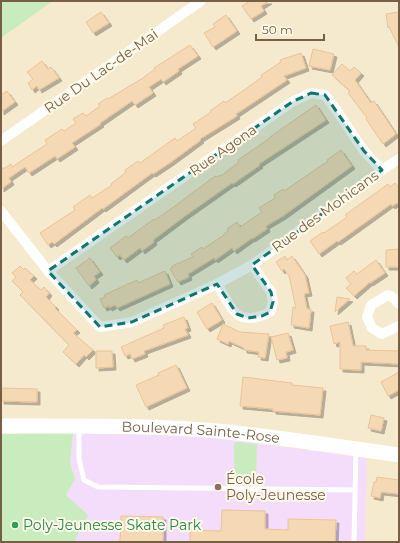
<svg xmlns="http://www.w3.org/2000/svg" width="400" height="543" viewBox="0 0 400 543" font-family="Montserrat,sans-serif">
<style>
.residential{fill:#f6eace}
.education{fill:#f4ddfa}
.green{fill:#c9ecbe}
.building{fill:#f5d9b5;stroke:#e9c395;filter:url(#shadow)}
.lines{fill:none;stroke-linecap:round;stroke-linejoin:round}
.lane{stroke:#fff;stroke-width:5}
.street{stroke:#fff;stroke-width:10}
.secondary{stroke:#fff;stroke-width:15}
.marked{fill:#0f766e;fill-opacity:0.2;stroke:#0f766e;stroke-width:3;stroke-dasharray:8 5;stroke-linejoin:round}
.education-dot{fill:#8d6e63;stroke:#fffae8;stroke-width:1.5}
.leisure-dot{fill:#2e9e5b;stroke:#fffae8;stroke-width:1.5}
.labels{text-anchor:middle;stroke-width:4;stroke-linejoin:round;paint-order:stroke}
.street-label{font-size:14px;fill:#765f45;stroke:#fffae8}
.education-label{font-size:14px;fill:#785e54;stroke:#fffae8;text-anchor:start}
.leisure-label{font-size:14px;fill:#27864d;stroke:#fffae8;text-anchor:start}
</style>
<defs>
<filter id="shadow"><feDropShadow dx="3" dy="3" stdDeviation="0" flood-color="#0004"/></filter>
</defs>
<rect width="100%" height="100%" fill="#fef7e0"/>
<!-- residential -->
<path class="residential" d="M53,1h346v541h-398v-504z"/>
<!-- education -->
<path class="education" d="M73,433l137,4 157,21 -2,84h-291l14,-27 -22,-20 9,-16 -5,-16z"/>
<!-- green -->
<g class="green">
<path d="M1,1h52l-52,37z"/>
<path d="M73,433l-3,30 5,16 -9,16 22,20 -14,27h-73v-108z"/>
<path d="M234,442l23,2 -1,37h-22z"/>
</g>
<!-- building -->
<g class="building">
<path d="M250,1h19l-8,5 3,5 -13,8 -9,-13z"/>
<path d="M101,12l8,11 -16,10 -7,-11z"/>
<path d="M399,12v35l-10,-20 -1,1 -2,-14z"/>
<path d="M226,15l11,16 -24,16 -9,-14 11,-6 -2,-3z"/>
<path d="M190,45l8,11 -20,13 1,2 -16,11 -2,-3 -12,8 4,6 -18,12 -3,-4 -32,22 1,1 -29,19 3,4 -18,12 -2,-3 -26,17 -4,-6 -16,11 2,4 -10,7v-23l2,3 8,-5 1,3 35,-23 -2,-4 17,-11 2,2 12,-8 -3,-4 10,-6 3,3 14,-10 -2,-2 9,-6 1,1 35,-21 12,-9 -1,-1z"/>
<path d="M313,49l21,5 -4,16 -21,-4z"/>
<path d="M301,53l5,15 -22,8 3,4 -51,34 1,2 -37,23 1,1 -30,22 -18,12 -1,-1 -49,36 -1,-1 -48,36 -2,-2 -4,3 -8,-12 35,-23 -2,-3 17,-12 2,3 20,-13 -1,-1 15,-12 -1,-2 13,-9 2,2 35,-25 2,3 19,-13 -3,-4 18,-12 -1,-1 14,-10 1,2 22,-15 15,-11 -1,-2 20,-13 -1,-2z"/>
<path d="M42,61l6,8 3,-2 8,11 -20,12 -2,-4 -5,4 -4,-7 5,-4 -6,-7z"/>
<path d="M342,64l8,7 4,-4 7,6 -6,7 16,23 3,-2 22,33 -13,10 -17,-25 1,-1 -19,-25 2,-2 -18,-16z"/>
<path d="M7,91l8,11 -14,10v-17z"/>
<path d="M316,105l10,15 -67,44 1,1 -27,19 -1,-1 -47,33 -32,24 1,2 -12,9 -2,-3 -16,12 -4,-5 -3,2 -7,-9 16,-12 2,2 26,-19 1,1 20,-14 40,-30 1,1 6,-2 17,-13 -1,-2 32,-22v-1z"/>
<path d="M341,150l11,16 -69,50 -17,10 1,3 -15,10v-1l-18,13 -2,-3 -17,12 -1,-2 -26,16 1,3 -11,5 -8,-13 2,-1v-2l21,-9 -2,-3 11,-7 1,2 21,-14h-1l5,-4 -1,-2 10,-7 3,5 22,-15 -3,-4 16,-10 -1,-3 9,-6 1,2 44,-30 -1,-1z"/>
<path d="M395,183l4,5v14l-7,4 -1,-2 -53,38 -1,-1 -18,13 -9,-13 13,-9 1,1 23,-16 -2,-2 43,-31 2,3z"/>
<path d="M399,249v18h-13v-17z"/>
<path d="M285,256l2,4 5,-4 13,19 4,18 -5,1 3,15h4l-2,19 -18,-3 2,-18 3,1 -7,-32 -5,-7 -2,2 -6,-9z"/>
<path d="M90,258l10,14 -6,4 2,4 -7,6 -13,-18z"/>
<path d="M376,260l9,13 -15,10v-1l-16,14 -8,-8 5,-4 -5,-6 8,-7 3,3z"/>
<path d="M20,266l4,4 1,-2 9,8 -4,4 11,10 3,-3 5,6 -3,4 10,10 -1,1 22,22 -4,3 20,17 -7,7 -2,-2 -8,9 -13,-12 6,-7 -49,-50 3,-3 -11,-11 4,-4 -4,-4z"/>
<path d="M165,271l5,13 -53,24 -2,-3 -6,3v-2l-5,2 -4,-9 5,-2 -1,-2 33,-15 1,3z"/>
<path d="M337,297l13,2 -15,13z"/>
<path d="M212,303l10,17 -15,9 -10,-17z"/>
<path d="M184,317l4,11 -3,1 3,6 -44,16 1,3 -13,5 -2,-5 -5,2 -4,-9 43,-19 -1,-3z"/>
<path d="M348,322l5,24h13v4l33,1v13l-38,-2v8l-21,-1v-27l-6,2 -4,-18z"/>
<path d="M223,324l17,8 29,2 -4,24 -7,-1 1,-5 -15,-2v-2l-15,-7 -1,3 -11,-5z"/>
<path d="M288,333l5,17 -7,2 1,6 -10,2 -6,-23z"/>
<path d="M96,351h16l1,16 -17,1z"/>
<path d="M176,365l11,23 -41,19 -10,-22 23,-10 -1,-2z"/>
<path d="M399,372v18l-11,6 -7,-14z"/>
<path d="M243,377l49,6v2l31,3 -3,27 -47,-4v-2l-33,-3z"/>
<path d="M1,388l36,1v13l-36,-1z"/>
<path d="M371,415l13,3 -3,13 -13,-3z"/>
<path d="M377,477l22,3v14l-18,-2 -1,6 -9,-2 3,-14h2z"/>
<path d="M222,510l43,1v18l23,1v-11l48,1 -1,22h-145v-12l31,1z"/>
<path d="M121,516l42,1v25h-43z"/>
</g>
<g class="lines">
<!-- lane -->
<g class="lane">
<path d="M79,428v31l5,21 14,7 257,3"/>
<path d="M354,542l2,-92"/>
</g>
<!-- street -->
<g class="street">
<path d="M1,141l200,-140"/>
<path d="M1,211l47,60 52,56 32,-5 85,-38 35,-19 130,-95 17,-11"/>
<path d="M48,271l244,-169 19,-9 14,2 12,16 27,40 18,19"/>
<path d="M217,284c5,7 13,24 19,29 9,9 25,4 34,-1l3,-10 -2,-10 -19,-27"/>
<path d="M399,304l-5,-6 -6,-3 -17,10 -4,12 5,11 10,6 17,-8"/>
</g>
<!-- secondary -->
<path class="secondary" id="s1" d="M1,426c75,0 152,-1 227,6 57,6 114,15 171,23"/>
</g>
<!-- marked area -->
<path class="marked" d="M311,93l14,2 39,56 18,19 -130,95 19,27 2,10 -3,10 -8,4 -14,2 -11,-4 -20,-30 -85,38 -32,5 -52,-56 244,-169z"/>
<!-- markers -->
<circle class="education-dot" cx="218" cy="487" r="4"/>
<circle class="leisure-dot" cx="15" cy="525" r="4"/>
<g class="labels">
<!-- street labels -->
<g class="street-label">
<text transform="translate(101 71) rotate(-35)" y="5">Rue Du Lac-de-Mai</text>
<text transform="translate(223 150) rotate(-35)" y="5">Rue Agona</text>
<text transform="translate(325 211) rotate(-36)" y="5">Rue des Mohicans</text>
<text dy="5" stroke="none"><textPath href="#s1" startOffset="200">Boulevard Sainte-Rose</textPath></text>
</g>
<!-- education labels -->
<g class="education-label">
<text x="226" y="484">École<tspan x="226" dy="16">Poly-Jeunesse</tspan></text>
</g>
<!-- leisure labels -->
<g class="leisure-label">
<text x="23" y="530">Poly-Jeunesse Skate Park</text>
</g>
</g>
<!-- border -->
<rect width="400" height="543" fill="none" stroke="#765f45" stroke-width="4"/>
<!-- scale -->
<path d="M256 34v6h68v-6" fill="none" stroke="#765f45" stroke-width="2"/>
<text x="262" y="34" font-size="12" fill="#765f45" stroke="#fffae8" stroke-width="3" paint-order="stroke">50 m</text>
</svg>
